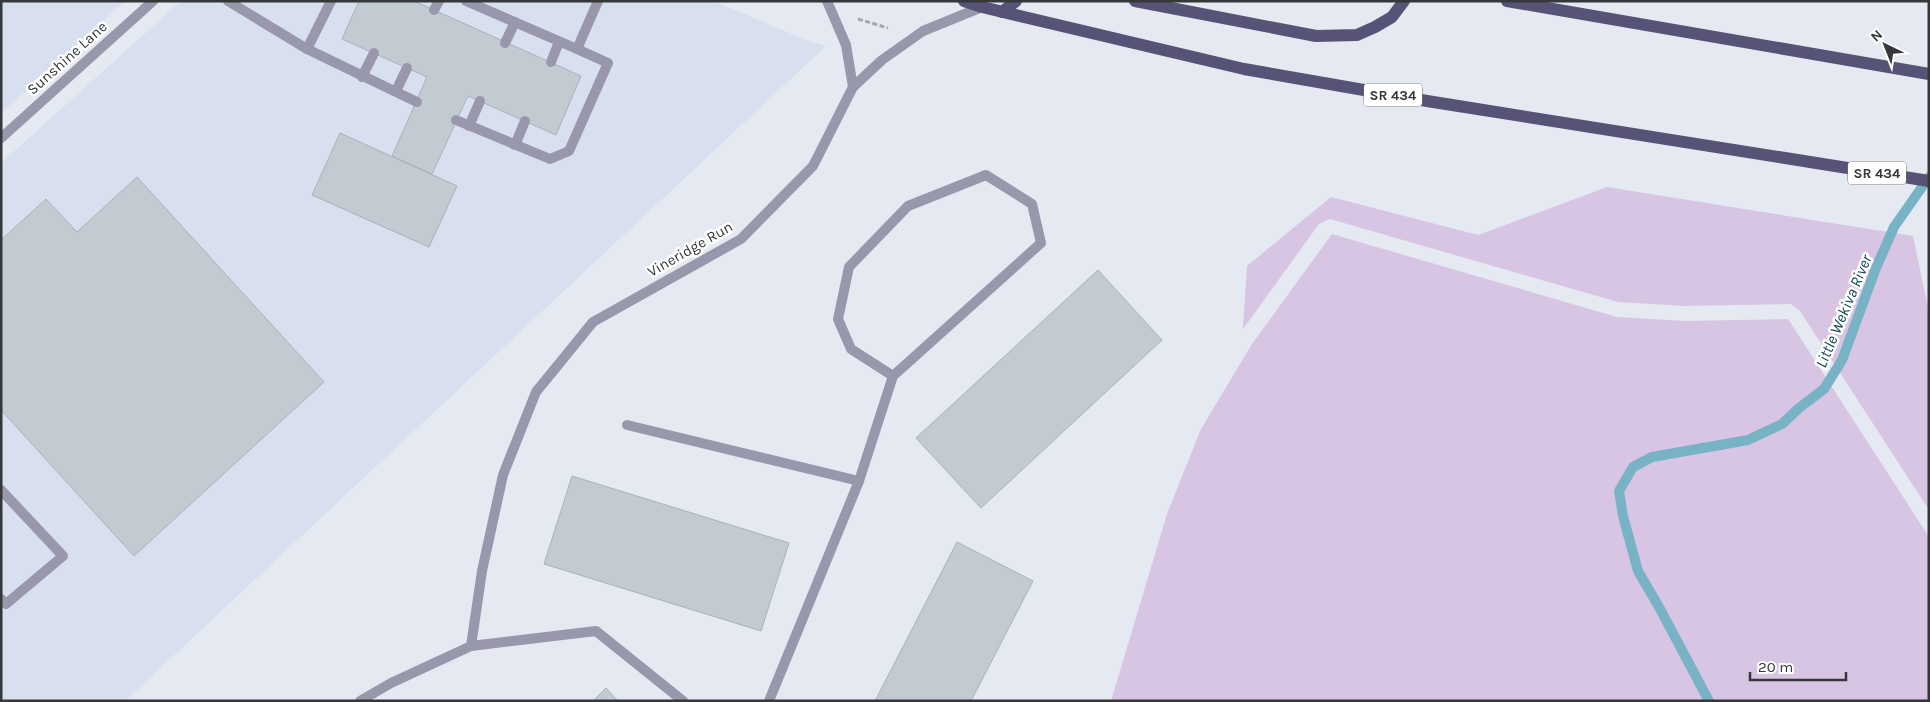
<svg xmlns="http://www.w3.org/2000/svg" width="1930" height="702" viewBox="0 0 1930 702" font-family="Karla,sans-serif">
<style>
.built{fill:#d8dfee}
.green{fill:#d8c5e3}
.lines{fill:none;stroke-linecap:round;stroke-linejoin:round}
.stream{stroke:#78b3c5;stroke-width:10}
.building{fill:#c3cbd2;stroke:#aab2b8}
.path{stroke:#a3a7ad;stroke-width:3;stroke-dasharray:5 2.5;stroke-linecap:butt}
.service{stroke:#9897ab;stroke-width:10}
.minor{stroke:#9897ab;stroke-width:10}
.primary{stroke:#575376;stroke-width:12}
.labels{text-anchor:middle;stroke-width:5;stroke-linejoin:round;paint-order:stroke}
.shield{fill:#fff;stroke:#727375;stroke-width:1}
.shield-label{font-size:14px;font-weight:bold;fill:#35373a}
.street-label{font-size:15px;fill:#35373a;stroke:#fff}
.water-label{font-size:16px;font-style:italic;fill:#154856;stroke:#fff}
</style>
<rect width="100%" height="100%" fill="#e5e9f1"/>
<!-- built -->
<g class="built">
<path d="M1,1h124l-124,112z"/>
<path d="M181,1h532l101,42 12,3 -701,655h-124v-538z"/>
</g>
<!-- green -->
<g class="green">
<path d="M1607,187l306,49 16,76v198l-129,-199 -9,-7 -107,2 -66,-4 -288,-83 -11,5 -76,105 4,-63 84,-69 147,38z"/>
<path d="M1332,234l285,83 69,4 102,-2 141,218v164h-818l56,-187 34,-85 51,-85z"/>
</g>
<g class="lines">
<!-- stream -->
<path class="stream" d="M1709,701l-50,-94 -21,-36 -15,-55 -4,-25 14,-24 19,-10 96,-17 34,-16 17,-16 25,-19 18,-29 34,-92 18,-41 35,-50"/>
</g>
<!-- building -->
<g class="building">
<path d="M359,1h55l167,75 -25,59 -88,-39 -36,78 -40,-18 35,-79 -85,-38z"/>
<path d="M340,133l117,53 -28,61 -117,-52z"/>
<path d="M137,177l187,205 -190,174 -133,-146v-170l45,-41 31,33z"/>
<path d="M1098,270l64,70 -181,168 -65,-70z"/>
<path d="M572,476l217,67 -28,88 -217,-67z"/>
<path d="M957,542l76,39 -62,120h-96z"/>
<path d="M606,688l12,13h-25z"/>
</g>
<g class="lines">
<!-- path -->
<path class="path" d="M858,19l30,9"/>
<!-- service -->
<g class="service">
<path d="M228,1l79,48 24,-48"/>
<path d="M466,1l111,48 21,-48"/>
<path d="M434,10l5,-9"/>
<path d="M505,43l10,-21"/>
<path d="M307,49l110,53"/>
<path d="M551,62l8,-20"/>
<path d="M362,77l12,-24"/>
<path d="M396,91l11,-23"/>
<path d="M456,120l94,39 19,-8 39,-88 -31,-14"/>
<path d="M469,126l11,-25"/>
<path d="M515,145l10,-24"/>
<path d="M1,490l62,66 -57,48 -5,-5"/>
</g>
<!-- minor -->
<g class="minor">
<path d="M827,1l19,44 7,42"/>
<path d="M1,138l152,-137"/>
<path d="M627,425l232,56"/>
<path d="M471,646l11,-75 21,-96 33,-83 57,-70 148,-83 72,-73 40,-79 29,-27 41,-29 59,-24"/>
<path d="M360,701l31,-18 80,-37 125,-15 87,70"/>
<path d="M769,701l90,-220 34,-105 148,-133 -9,-39 -46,-29 -78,31 -59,61 -11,52 13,30 42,27"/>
</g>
<!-- primary -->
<g class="primary">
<path d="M964,1l18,6 262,62 183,32 502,80"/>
<path d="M1135,1l181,35 41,-1 18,-8 17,-10 12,-16"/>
<path d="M1507,1l422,73"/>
<path d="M1002,12l14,-11"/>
</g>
</g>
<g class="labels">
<!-- shield labels -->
<g class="shield">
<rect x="1364" y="83.5" width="58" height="23" rx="4"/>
<rect x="1848" y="161.5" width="58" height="23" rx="4"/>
</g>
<g class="shield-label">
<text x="1393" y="100">SR 434</text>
<text x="1877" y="178">SR 434</text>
</g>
<!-- street labels -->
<g class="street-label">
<text transform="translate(67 58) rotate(-42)" y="5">Sunshine Lane</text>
<text transform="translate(690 249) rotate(-30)" y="5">Vineridge Run</text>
</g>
<!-- water labels -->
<g class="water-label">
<text transform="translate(1843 311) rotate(-67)" y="6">Little Wekiva River</text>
</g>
</g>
<!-- border -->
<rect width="1930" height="702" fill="none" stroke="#35373a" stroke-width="5"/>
<!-- north arrow -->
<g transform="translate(1885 45) rotate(317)" stroke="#ffffff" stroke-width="4" paint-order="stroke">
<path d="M0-4L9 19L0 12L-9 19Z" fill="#35373a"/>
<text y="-8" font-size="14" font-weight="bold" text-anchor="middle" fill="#35373a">N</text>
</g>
<!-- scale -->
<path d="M1750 672v8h96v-8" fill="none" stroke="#35373a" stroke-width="2.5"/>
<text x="1758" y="672" font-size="15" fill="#35373a" stroke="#ffffff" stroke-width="4" paint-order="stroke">20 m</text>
</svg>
